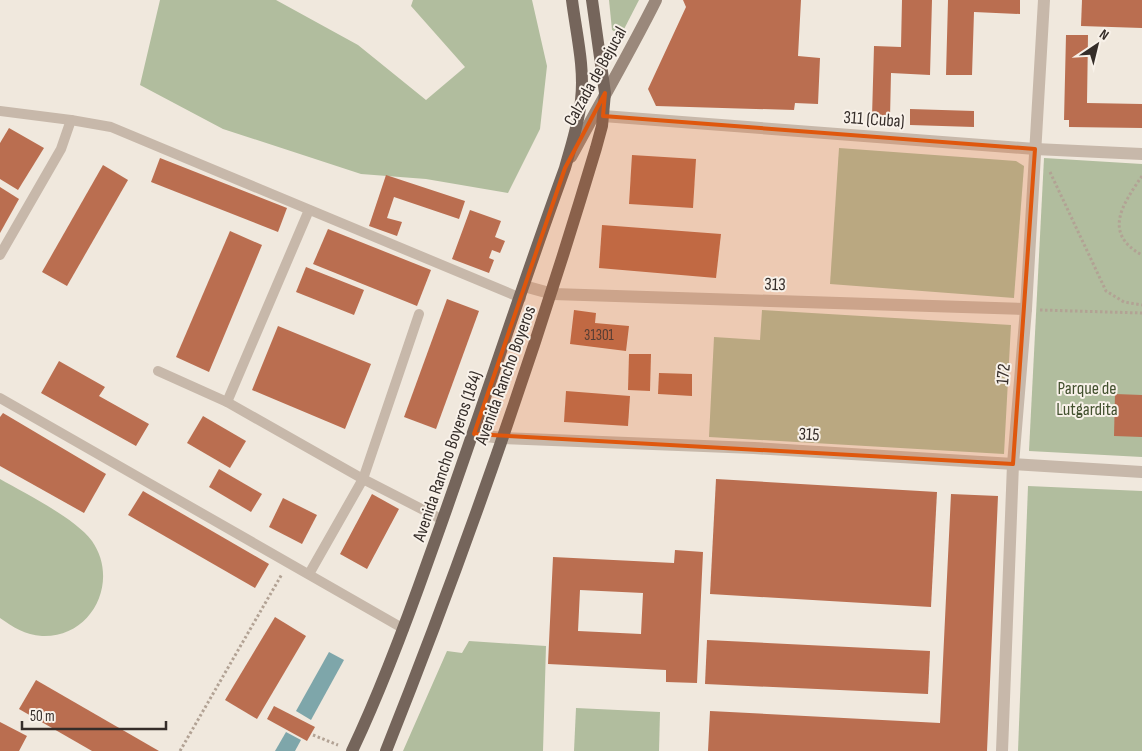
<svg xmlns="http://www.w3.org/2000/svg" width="1142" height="751" viewBox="0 0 1142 751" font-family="'Sofia Sans Condensed',sans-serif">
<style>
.green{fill:#b1bd9e}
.water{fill:#7ea6aa}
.building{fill:#ba6e50;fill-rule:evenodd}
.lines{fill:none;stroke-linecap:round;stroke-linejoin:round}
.path{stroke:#b2a294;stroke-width:3;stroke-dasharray:2.5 2.5;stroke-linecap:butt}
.lane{stroke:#c7b8aa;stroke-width:10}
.street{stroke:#c7b8aa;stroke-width:12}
.secondary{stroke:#9a887b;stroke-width:12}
.primary{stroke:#75655b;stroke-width:12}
.marked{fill:#df570d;fill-opacity:0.2;stroke:#df570d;stroke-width:4;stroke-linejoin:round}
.labels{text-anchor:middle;stroke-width:4;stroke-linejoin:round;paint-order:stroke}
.number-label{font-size:15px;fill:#563d33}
.street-label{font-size:18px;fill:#352d29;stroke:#f8f1e9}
.park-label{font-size:18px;fill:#43512f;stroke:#f8f1e9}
</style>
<rect width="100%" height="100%" fill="#f0e8dd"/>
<!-- green -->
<g class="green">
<path d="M160,0h116l82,45 68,55 39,-33 -54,-61 2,-6h119l15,66 -7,63 -32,64 -82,-14 -65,-5 -138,-45 -83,-44z"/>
<path d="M609,0h30l-18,35 -9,-5z"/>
<path d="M839,148l177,13 8,5 -10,132 -184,-14z"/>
<path d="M1044,158l98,6v293l-113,-6z"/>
<path d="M762,310l249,15 -7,129 -295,-17 5,-100 46,3z"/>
<path d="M0,479c26,15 75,39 92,62 28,40 0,97 -50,95 -17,-1 -29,-9 -42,-18z"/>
<path d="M1028,486l114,5v260h-124z"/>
<path d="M469,641l77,5 -3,105h-140l44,-100 15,2z"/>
<path d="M576,708l84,4 -1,39h-85z"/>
</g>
<!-- water -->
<g class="water">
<path d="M329,652l15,8 -33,60 -15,-9z"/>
<path d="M286,732l15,8 -6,11h-20z"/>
</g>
<!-- building -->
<g class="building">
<path d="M683,0h118l-3,56 22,2 -2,46 -23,-1 -1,7 -138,-4 -8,-17 38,-82z"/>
<path d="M902,0h30l-2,75 -39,-2 -1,45 -18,-1 2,-71 27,1z"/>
<path d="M948,0h72v14l-46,-2 -2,63h-26z"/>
<path d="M1082,0h60v28l-61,-2z"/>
<path d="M1066,35h22l-1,68 55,1v24l-73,-1v-7h-5z"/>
<path d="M910,109l64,2v16l-64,-2z"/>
<path d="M9,128l35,20 -26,42 -18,-11v-36z"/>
<path d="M632,155l64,4 -3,49 -64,-4z"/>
<path d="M160,158l127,50 -9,24 -127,-50z"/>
<path d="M103,165l25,15 -61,106 -25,-14z"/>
<path d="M386,175l79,26 -6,18 -65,-22 -7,21 15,4 -5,14 -28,-10z"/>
<path d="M0,187l19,12 -19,34z"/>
<path d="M470,210l31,11 -6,16 10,4 -5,12 -8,-3 -3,8 5,2 -5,13 -37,-14z"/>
<path d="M602,225l119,9 -5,44 -117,-10z"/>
<path d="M328,229l103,41 -14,36 -104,-42z"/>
<path d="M230,231l32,14 -53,127 -33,-15z"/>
<path d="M306,267l58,23 -10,25 -58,-23z"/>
<path d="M447,299l32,12 -43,118 -32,-12z"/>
<path d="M574,310l22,3 -1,10 34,3 -3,25 -56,-7z"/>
<path d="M278,326l93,38 -26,65 -93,-39z"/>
<path d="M629,354h22l-1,37 -22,-1z"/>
<path d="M59,361l46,26 -6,9 50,28 -13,22 -95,-53z"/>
<path d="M659,373l33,1v22l-34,-2z"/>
<path d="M566,391l64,5 -2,30 -64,-4z"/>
<path d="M1115,394l27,1v42l-28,-1z"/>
<path d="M3,413l103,61 -22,39 -84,-47v-49z"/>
<path d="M203,416l43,25 -16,27 -43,-25z"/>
<path d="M219,469l43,25 -11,18 -42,-25z"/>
<path d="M716,479l221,13 -6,115 -221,-13z"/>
<path d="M143,491l126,73 -14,24 -127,-73z"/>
<path d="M372,494l27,15 -32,60 -27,-15z"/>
<path d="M951,494l47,2 -11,255h-279l2,-40 230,12z"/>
<path d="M283,498l34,17 -15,29 -33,-17z"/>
<path d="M675,550l28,2 -6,131 -31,-1v-12l-118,-6 5,-107 121,6zM580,590l63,3 -2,41 -63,-3z"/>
<path d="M275,617l31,19 -49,83 -32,-19z"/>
<path d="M707,640l223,11 -2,43 -223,-10z"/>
<path d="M36,680l123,71h-67l-73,-42z"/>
<path d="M274,706l41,21 -8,14 -40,-22z"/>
<path d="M0,722l27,14 -8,15h-19z"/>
</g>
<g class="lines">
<!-- path -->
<g class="path">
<path d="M1050,172l56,119 18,11 18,3"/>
<path d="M1142,176c-19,28 -40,57 0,79"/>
<path d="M1040,310l102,3"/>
<path d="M313,735l25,10"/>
<path d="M180,751l102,-177"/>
</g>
<!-- lane -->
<g class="lane">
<path d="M0,111l71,9"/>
<path d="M0,255l61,-106 10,-29 40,7 410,171"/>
<path d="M158,371l69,31 136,77 80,41"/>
<path d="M0,398l404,231"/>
<path d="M227,402l82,-192"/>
<path d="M309,574l54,-95 56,-165"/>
</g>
<!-- street -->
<g class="street">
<path d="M603,116l432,33 107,5"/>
<path d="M524,286l29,8 473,15"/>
<path d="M474,434l27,4 253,10 388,24"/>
<path d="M1002,751l11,-287 13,-155 18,-309"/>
</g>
<!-- secondary -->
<path class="secondary" d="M571,157c28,-52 58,-103 85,-157"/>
<!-- primary -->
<g class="primary">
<path d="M352,751c30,-63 54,-128 77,-193 47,-130 89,-261 136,-390 6,-22 14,-45 16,-68 4,-32 -5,-68 -9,-100"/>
<path d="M386,751c79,-198 149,-399 210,-603l6,-22 3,-33 -13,-93"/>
</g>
</g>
<!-- marked area -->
<path class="marked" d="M605,93l-2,23 432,33 -22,315 -539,-30 91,-266z"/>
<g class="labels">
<!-- number labels -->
<g class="number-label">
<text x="599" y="340">31301</text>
</g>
<!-- street labels -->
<g class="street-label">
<text transform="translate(595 76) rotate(-61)" y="6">Calzada de Bejucal</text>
<text transform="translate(874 119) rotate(4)" y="6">311 (Cuba)</text>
<text transform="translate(775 284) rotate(2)" y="6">313</text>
<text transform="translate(1003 374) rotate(-85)" y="6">172</text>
<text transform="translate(505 375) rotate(-70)" y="6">Avenida Rancho Boyeros</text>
<text transform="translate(809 434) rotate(3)" y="6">315</text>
<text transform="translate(447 456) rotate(-71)" y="6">Avenida Rancho Boyeros (184)</text>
</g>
<!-- park labels -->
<g class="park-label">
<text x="1087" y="394">Parque de<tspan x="1087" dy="21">Lutgardita</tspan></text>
</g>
</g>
<!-- north arrow -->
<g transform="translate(1097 45) rotate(35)" stroke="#f8f1e9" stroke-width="4" paint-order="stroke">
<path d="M0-4L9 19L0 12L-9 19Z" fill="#352d29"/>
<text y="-8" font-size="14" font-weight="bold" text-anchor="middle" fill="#352d29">N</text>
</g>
<!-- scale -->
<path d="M22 721v8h144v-8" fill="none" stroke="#352d29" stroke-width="2.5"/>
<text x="30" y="721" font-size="15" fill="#352d29" stroke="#f8f1e9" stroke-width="4" paint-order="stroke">50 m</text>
</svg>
